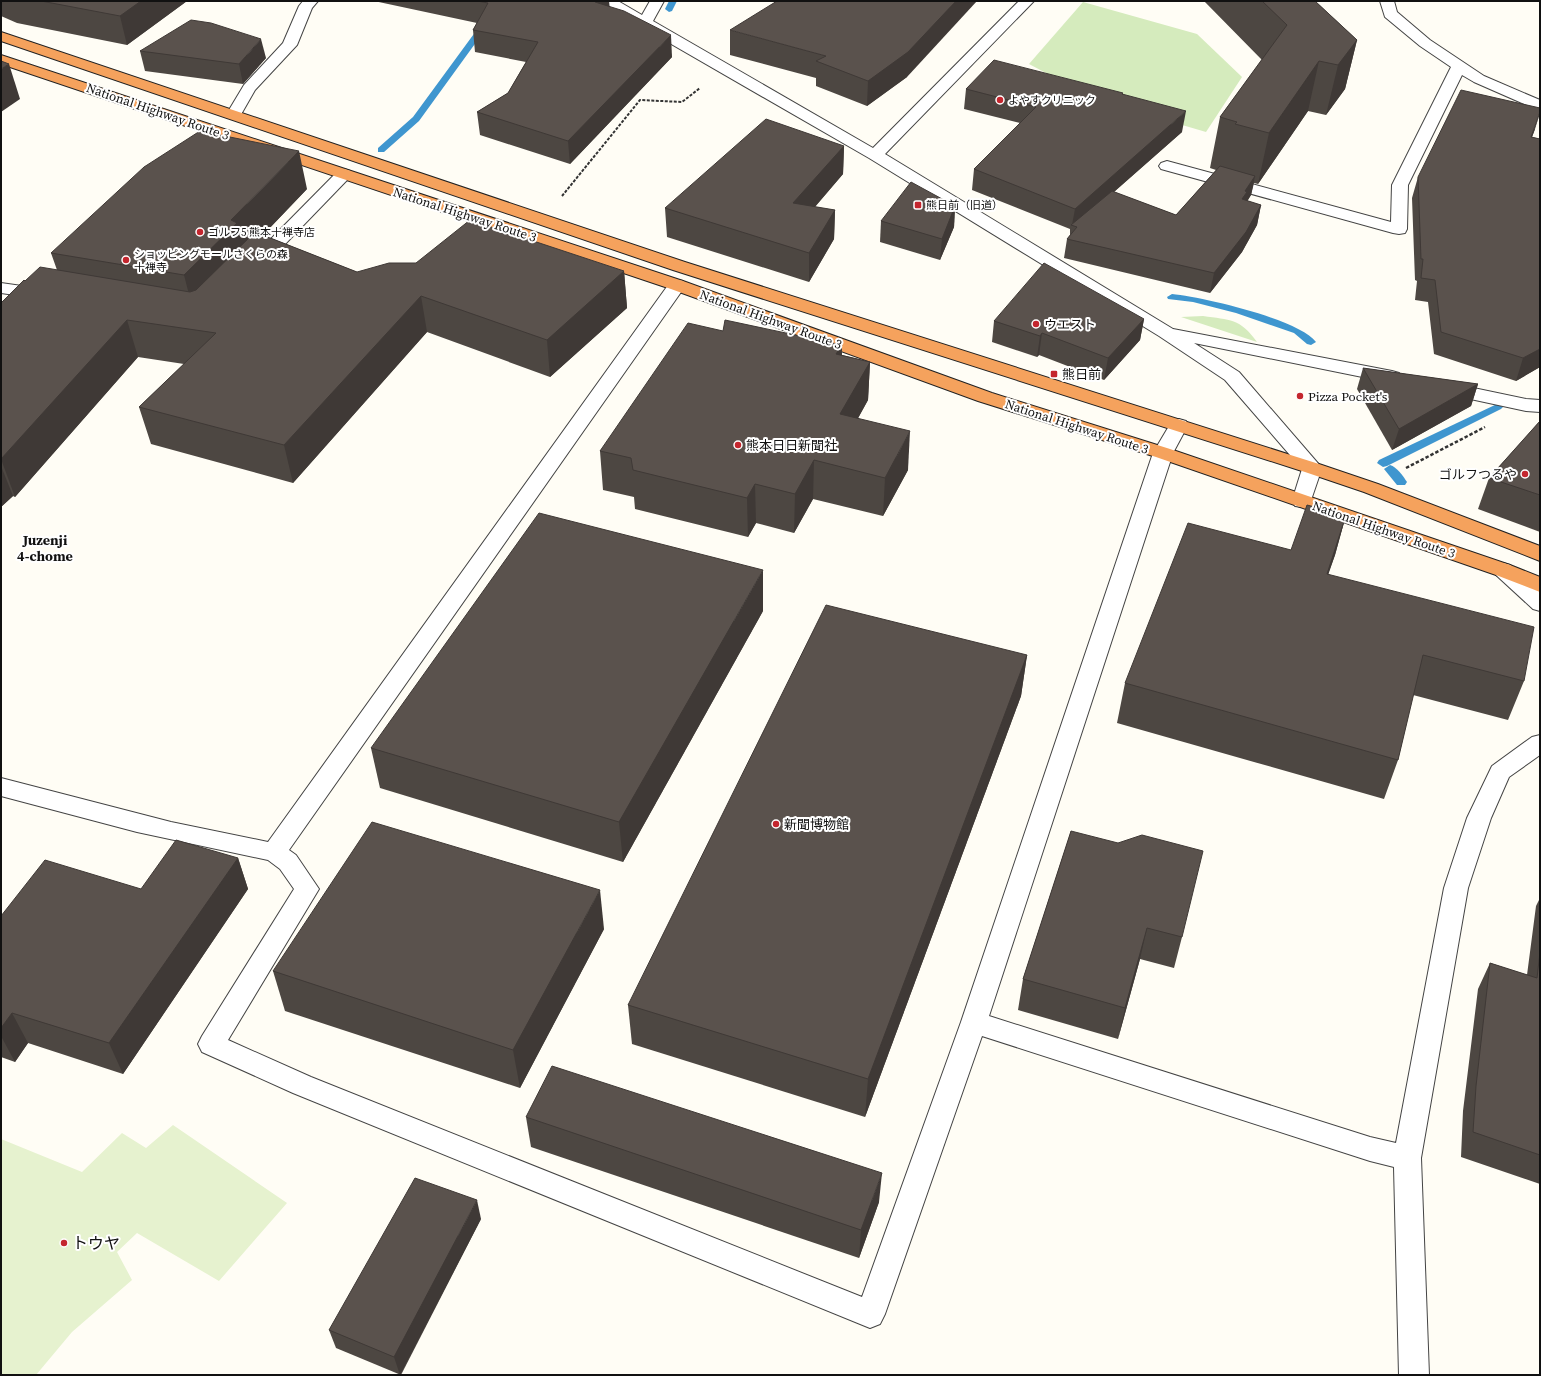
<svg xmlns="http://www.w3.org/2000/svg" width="1541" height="1376" viewBox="0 0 1541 1376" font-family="'Source Serif 4','Noto Sans JP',serif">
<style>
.green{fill:#d5ebbd}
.pitch{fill:#e6f2cf}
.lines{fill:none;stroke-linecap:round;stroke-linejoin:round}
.stream{fill:#3f96cf;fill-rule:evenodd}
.minor-casing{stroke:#444;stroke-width:2}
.highway-casing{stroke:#222;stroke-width:2}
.path-far1{stroke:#333;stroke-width:2;stroke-dasharray:3 1.5;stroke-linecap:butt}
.path{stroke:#333;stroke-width:2.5;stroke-dasharray:3.5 2;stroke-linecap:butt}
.minor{fill:#fff;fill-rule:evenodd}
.highway{fill:#f5a25d;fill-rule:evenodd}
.wall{fill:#4d4742}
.shaded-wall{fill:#3f3936}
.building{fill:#5a524d;stroke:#3f3936}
.poi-dot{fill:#c4262e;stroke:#fff;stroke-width:1.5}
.labels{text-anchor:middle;stroke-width:4;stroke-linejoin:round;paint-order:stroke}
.far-poi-label{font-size:11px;fill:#111;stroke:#fff;text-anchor:start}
.street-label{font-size:13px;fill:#111;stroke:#fff}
.poi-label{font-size:13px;fill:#111;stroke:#fff;text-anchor:start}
.neighbourhood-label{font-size:14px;font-weight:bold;fill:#111;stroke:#fff}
.near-poi-label{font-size:16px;fill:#111;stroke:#fff;text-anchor:start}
</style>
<rect width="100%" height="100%" fill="#fffdf5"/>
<!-- green -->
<g class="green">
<path d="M1083,2l114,32 45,43 -36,55 -109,-32 -68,-36z"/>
<path d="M1203,316c27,4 37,2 54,26l-76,-25z"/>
</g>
<!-- pitch -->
<path class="pitch" d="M173,1125l114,78 -68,78 -82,-48 -20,19 15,28 -60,52 -36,43h-35v-236l81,33 40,-39 24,15z"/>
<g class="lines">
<!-- stream -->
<g class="stream">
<path d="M498,1h8l-87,120 -35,31h-6v-4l35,-31z"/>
<path d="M669,1h8l-5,10 -3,1 -4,-3z"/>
<path d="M1172,294c30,3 127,25 144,48l-5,3 -4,-1 -13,-11 -58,-20 -43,-11 -25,-3 -1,-2z"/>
<path d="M1497,404l6,3 -2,2 -114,57 -4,1 -6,-4 2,-3z"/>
<path d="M1390,465c7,2 13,11 17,17l-2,3h-8l-13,-16z"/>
</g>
<!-- minor casing -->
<g class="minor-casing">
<g id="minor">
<path d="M303,1h15l-6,7 -15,37 -42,45 -16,28h-10l-3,-3 18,-30 39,-42 16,-37z"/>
<path d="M601,1h17l24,14 8,-14h14l-11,20 220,127 146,-147h15l-149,153 288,175 219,42 7,2 2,4 -2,4 -7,2 -198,-40 45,29 83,96 -13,38 -7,1 -7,-1 -3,-5 10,-32 -77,-89 -66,-44 -290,-178 -229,-132 -37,-22z"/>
<path d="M1380,1h14l3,11 33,28 54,36 56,24v11l-66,-29 -12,-7 -54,110 -1,44 -2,4 -6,1 -6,-1 -232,-64 -2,-3 2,-3 6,-2 224,61 1,-37 59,-118 -31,-21 -35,-29z"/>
<path d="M344,169l6,2 2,3 -2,3 -86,89 -6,1 -6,-1 -3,-4 3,-4 86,-87z"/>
<path d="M677,280l6,1 3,4 -397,565 7,5 23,34 -91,151 83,37 551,220 99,-275 192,-569 19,-32 7,-2 7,2 2,4 -15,28 -184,563 381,121 26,6 48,-255 23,-70 25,-52 40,-29 8,-2v20l-31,22 -18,41 -23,70 -47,270 8,217h-30l-5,-208 -24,-6 -388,-125 -97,278 -5,10 -10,4 -577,-235 -91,-41 -4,-8 4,-8 92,-147 -14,-20 -12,-9 -131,-28 -136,-36v-18l170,44 97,20 403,-561z"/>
<path d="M1,283l42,6 6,1 3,4 -3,4 -6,1 -42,-6z"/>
<path d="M1445,382l81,17 14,1v12l-14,-1 -88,-19 -2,-4 2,-4z"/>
<path d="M1503,563l7,2 30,27v19l-7,-2 -37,-34 -3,-5 3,-5z"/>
</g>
</g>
<!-- highway casing -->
<g class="highway-casing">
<g id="highway">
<path d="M1,32l684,230 634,202 59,20 162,62v15l-176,-69 -59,-20 -632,-202 -672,-229z"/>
<path d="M1,55l682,226 309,112 178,56 340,116 30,12v15l-44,-17 -340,-118 -178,-56 -307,-112 -670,-225z"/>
</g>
</g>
<!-- path-far1 -->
<path class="path-far1" d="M562,196l78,-96 42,2 18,-14"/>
<!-- path -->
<path class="path" d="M1406,468l79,-41"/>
<!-- minor -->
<use href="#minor" class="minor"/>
<!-- highway -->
<use href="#highway" class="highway"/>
</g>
<!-- wall -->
<g class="wall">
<path d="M1,1h186l-60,44 -110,-22 -16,-7z"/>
<path d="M374,1h235v5l63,51 -102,107 -90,-29 -3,-23 31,-19 18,-31 -51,-10 -2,-22 4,-7z"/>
<path d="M1204,1h111l42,39 -12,49 -19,26 -18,-4 -50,73 -4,-1 -3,12 -4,6 14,4 -4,20 -15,27 -32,41 -146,-35 3,-19 3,-4v-6l-98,-39 2,-21 46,-46 -56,-14 2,-20 157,4v1l59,38 -68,60 62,23 40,-45 -6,-2 10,-51 42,-57z"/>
<path d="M730,30l177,47 -40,29 -51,-20v-8l-86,-23z"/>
<path d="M140,51l126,7 -23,26 -98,-13z"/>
<path d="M1535,129l-3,8 8,2v228l-24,14 -82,-27 -6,-52 -13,-2 2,-19 -2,-1 -3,-82 6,-21z"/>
<path d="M844,146l-1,28 -28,33 20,3 -1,29 -25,43 -142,-45 -2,-29z"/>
<path d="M307,189l-44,46 94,37 267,-1 3,37 -77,69 -123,-45 -134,151 -142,-39 -12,-37 45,-43 -46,-7 -123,140 -2,-1 -12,11v-204l24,-22 32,-11 -6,-17z"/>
<path d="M955,206l-1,21 -14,33 -60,-18 1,-21z"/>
<path d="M1144,319l-4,21 -36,40 -65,-25 -2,2 -45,-15 2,-21z"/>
<path d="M723,331l119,14v10l28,7 -2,38 -10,18 50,52 -25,46 -70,-17 -19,34 -38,-10 -8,14 -113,-28 -1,-12 -31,-7 -3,-39z"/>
<path d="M1363,368l115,16 -7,22 -79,44 -35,-61z"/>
<path d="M1540,421v111l-62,-23 11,-31z"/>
<path d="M1346,515l-11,40 -7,19 196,107 -16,39 -95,-25 -15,65 -14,39 -267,-76 8,-40 166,-133z"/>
<path d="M763,611l-140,251 -243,-74 -9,-40z"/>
<path d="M1027,655l-6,41 -156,421 -233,-73 -4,-39z"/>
<path d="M1071,831l111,106 -8,31 -34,-9 -22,80 -100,-29 5,-31z"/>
<path d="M238,858l10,31 -125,185 -95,-31 -13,19 -14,-5v-141l140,-27z"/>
<path d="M1540,898v286l-79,-27 2,-46 15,-122 12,-26 37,12 9,-69z"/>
<path d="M604,929l-84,159 -235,-77 -12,-40z"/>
<path d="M526,1117l353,85 -20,56 -328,-111z"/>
<path d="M481,1219l-80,156 -65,-27 -7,-18z"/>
</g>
<!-- shaded-wall -->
<g class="shaded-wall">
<path d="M141,1h46l-60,44 -7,-29z"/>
<path d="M595,1h14l1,9 -15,-8z"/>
<path d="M956,1h21l-70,76 -40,29 1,-25z"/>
<path d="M671,35l1,22 -102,107 -2,-23z"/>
<path d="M261,39l5,19 -23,26 -4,-20z"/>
<path d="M1357,40l-12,49 -19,26 12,-50z"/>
<path d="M1319,61l-11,50 -50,73 11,-51z"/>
<path d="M9,64l11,35 -19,13v-43z"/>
<path d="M1186,111l-4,21 -107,94 -3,-1 3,-16z"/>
<path d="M1540,113l-5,16 -11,29 7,-21z"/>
<path d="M844,146l-1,28 -50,58v-29z"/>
<path d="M299,151l8,38 -62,65 -51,60 -10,-39 47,-55z"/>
<path d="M1255,176l-4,19 -6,10 -3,-6 3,-8z"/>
<path d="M1261,205l-4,20 -15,27 -32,41 4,-20z"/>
<path d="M955,206l-1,21 -14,33 2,-21z"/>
<path d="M835,210l-1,29 -25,43v-29z"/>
<path d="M624,271l3,37 -77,69 -3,-37z"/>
<path d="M421,296l6,36 -134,151 -9,-38z"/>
<path d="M1144,319l-4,21 -36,40 4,-22z"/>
<path d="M127,320l11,37 -123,140 -14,-38z"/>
<path d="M1042,333l-3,22 -2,2 3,-21z"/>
<path d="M842,345l-1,38 -5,-29z"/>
<path d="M1540,349v18l-24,14 7,-23z"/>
<path d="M870,362l-2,38 -29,53 1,-39z"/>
<path d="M1478,384l-7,22 -79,44 7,-21z"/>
<path d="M910,431l-2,39 -25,46 2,-38z"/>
<path d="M814,460l-1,39 -19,34 1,-39z"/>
<path d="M1,466l12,30 -12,11z"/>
<path d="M755,484l1,39 -8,14 -1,-39z"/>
<path d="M1346,515l-11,40 -20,58 12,-39z"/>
<path d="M763,570v41l-140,251 -4,-40z"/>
<path d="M1027,655l-6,41 -156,421 3,-38z"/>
<path d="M238,858l10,31 -125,185 -14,-31z"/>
<path d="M600,890l4,39 -84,159 -7,-38z"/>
<path d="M1147,928l-7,31 -22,80 7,-31z"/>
<path d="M12,1013l16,30 -13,19 -14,-26v-8z"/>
<path d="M882,1173l-3,29 -20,56 2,-28z"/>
<path d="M477,1200l4,19 -81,156 -6,-18z"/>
</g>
<!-- building -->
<g class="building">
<path d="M41,1h100l-21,15z"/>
<path d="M477,1h118v1l29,9 47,24 -103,106 -91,-29 31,-19 30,-51 -65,-12 15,-27z"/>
<path d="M777,1h179l-48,51 -40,29 -52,-20 10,-5 -96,-26z"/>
<path d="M1262,1h53l42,39 -19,25 -19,-4 -50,72 -34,-9 2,-2 -17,-5 67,-92z"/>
<path d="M191,20l20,3 50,16 -22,25 -99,-13z"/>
<path d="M994,60l129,33 -1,1 64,17 -111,98 -101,-40 62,-62 -70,-18z"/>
<path d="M1,61l8,3 -8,5z"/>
<path d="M1461,90l79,18v4l-9,25 9,2v210l-17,9 -82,-26 -6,-52 -14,-2 2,-19h-2l-3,-82z"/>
<path d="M766,119l78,27 -51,57 42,7 -26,43 -144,-45z"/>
<path d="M200,131l99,20 -68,69 6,3 -53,52 -133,-22 93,-86z"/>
<path d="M1220,166l35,10 -10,15 2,1 -5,7 19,6 -15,27 -32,41 -147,-34 10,-12 -6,-2 41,-34 64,24z"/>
<path d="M911,182l44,24 -13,33 -61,-18z"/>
<path d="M470,220l154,51 -77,69 -126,-44 -137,149 -145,-38 77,-74 -89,-13 -126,139v-156l23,-23 1,1 15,-14 150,25 6,-2 59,-58 102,40 32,-9h27z"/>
<path d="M1044,263l100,56 -36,39 -66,-25 -2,3 -46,-15z"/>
<path d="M725,320l117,25 -6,9 34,8 -30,52 70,17 -25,47 -71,-18 -19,34 -40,-10 -8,14 -114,-28 -2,-12 -31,-7 88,-128 35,8z"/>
<path d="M1363,368l115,16 -79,45z"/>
<path d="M1540,421v74l-51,-17z"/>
<path d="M1307,505l39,10 -19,59 207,53 -10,54 -101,-26 -25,105 -273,-77 63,-160 103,27z"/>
<path d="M539,513l224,57 -144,252 -248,-74z"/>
<path d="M826,605l201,50 -159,424 -240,-74z"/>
<path d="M372,822l228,68 -87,160 -240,-79z"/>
<path d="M1071,831l47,12 24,-8 61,16 -21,86 -35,-9 -22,80 -102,-29z"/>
<path d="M176,840l62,18 -129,185 -97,-30 -11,15v-112l44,-56 96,29z"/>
<path d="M1540,952v203l-67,-23 3,-46 14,-123 47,15z"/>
<path d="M552,1066l330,107 -21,57 -335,-113z"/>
<path d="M415,1178l62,22 -83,157 -65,-27z"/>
</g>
<!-- markers -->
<g class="poi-dot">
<circle cx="1000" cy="100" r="4"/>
<rect x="914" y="201" width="8" height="8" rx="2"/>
<circle cx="200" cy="232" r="4"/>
<circle cx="126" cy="260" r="4"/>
<circle cx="1036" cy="324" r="4"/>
<rect x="1050" y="370" width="8" height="8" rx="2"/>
<circle cx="1300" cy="396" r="4"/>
<circle cx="738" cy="445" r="4"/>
<circle cx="1525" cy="474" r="4"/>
<circle cx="776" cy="824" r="4"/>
<circle cx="64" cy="1243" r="4"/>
</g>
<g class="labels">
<!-- far-poi labels -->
<g class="far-poi-label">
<text x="1008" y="104">よやすクリニック</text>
<text x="926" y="209">熊日前（旧道）</text>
<text x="208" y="236">ゴルフ5 熊本十禅寺店</text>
<text x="134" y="258">ショッピングモールさくらの森<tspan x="134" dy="13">十禅寺</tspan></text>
</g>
<!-- street labels -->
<g class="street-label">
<text transform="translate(158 111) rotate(19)" y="5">National Highway Route 3</text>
<text transform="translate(465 214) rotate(18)" y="5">National Highway Route 3</text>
<text transform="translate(771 319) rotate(20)" y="5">National Highway Route 3</text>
<text transform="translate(1077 426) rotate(18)" y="5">National Highway Route 3</text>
<text transform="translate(1384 529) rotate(19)" y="5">National Highway Route 3</text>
</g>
<!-- poi labels -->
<g class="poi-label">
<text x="1044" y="329">ウエスト</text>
<text x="1062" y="379">熊日前</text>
<text x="1308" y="401">Pizza Pocket's</text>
<text x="746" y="450">熊本日日新聞社</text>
<text x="1517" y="479" text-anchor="end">ゴルフつるや</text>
<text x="784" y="829">新聞博物館</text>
</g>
<!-- neighbourhood labels -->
<g class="neighbourhood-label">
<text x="45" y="545">Juzenji<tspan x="45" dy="16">4-chome</tspan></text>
</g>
<!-- near-poi labels -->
<g class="near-poi-label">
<text x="72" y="1249">トウヤ</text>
</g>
</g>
<!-- border -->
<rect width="1541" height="1376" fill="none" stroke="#111111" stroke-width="4"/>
</svg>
